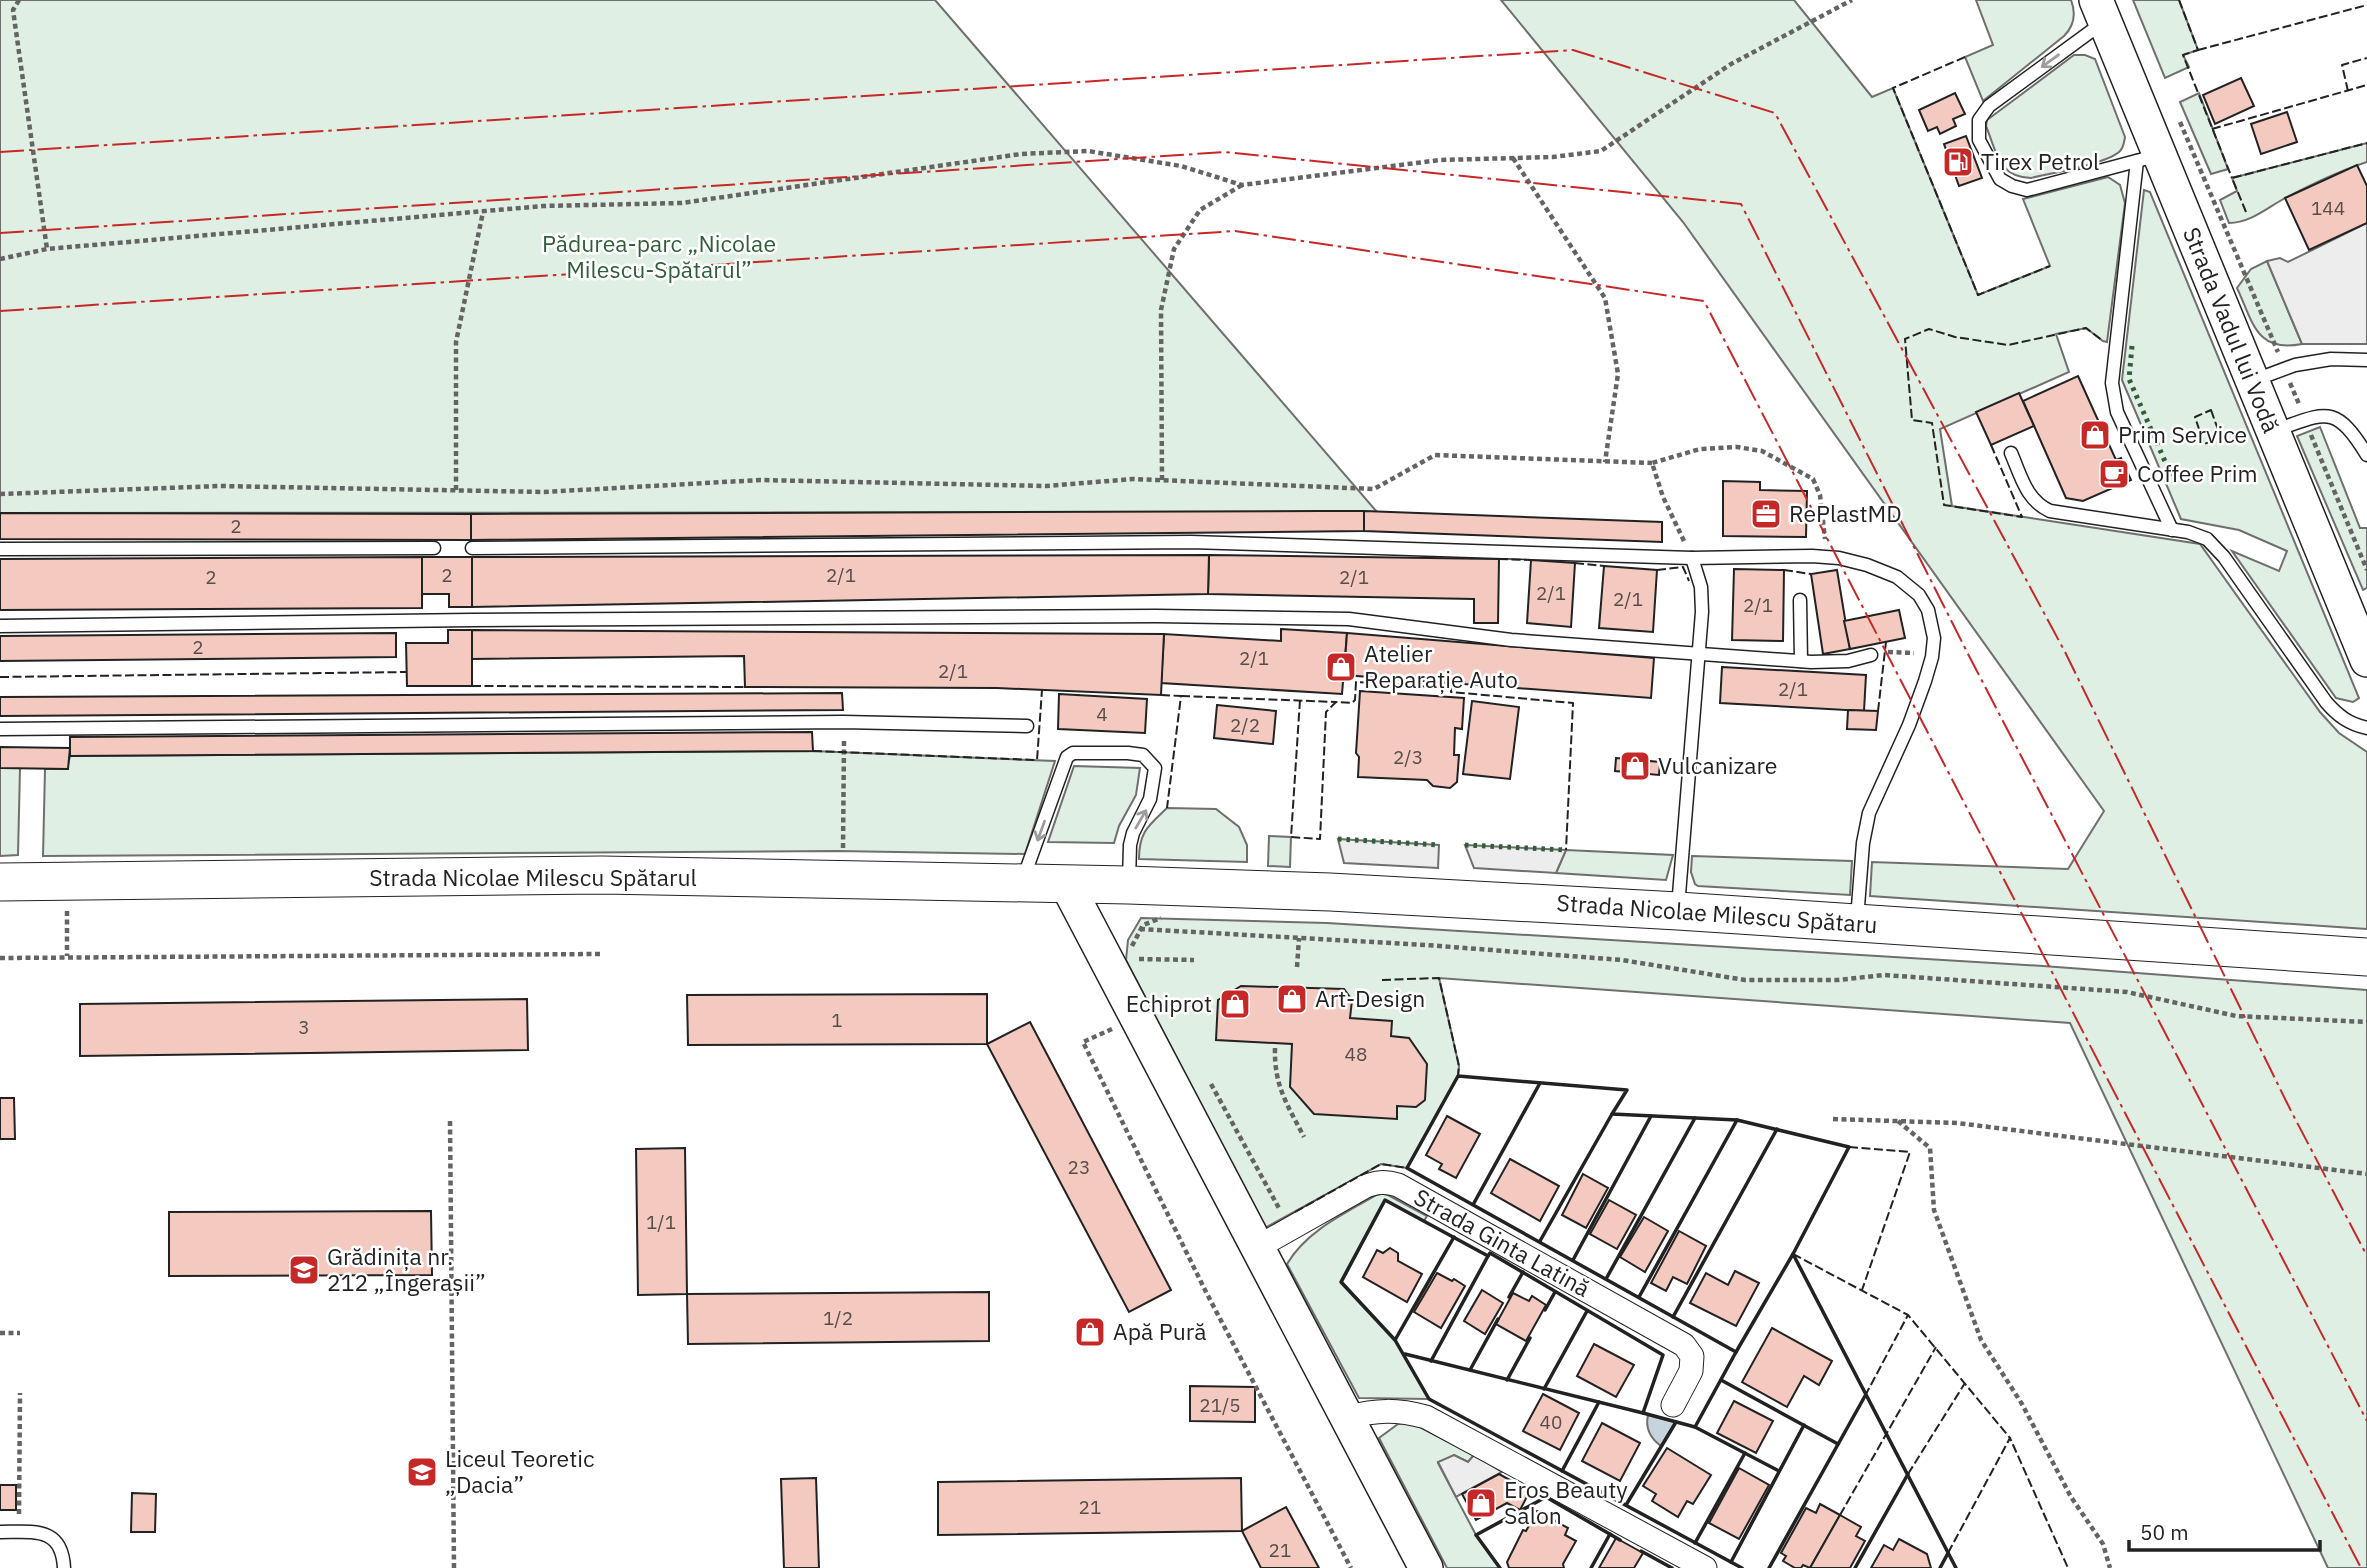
<svg xmlns="http://www.w3.org/2000/svg" width="2367" height="1568" viewBox="0 0 2367 1568" font-family="'IBM Plex Sans',sans-serif">
<style>
.green{fill:#e0efe3;stroke:#6f6f6f;stroke-width:2}
.parking{fill:#ededed;stroke:#6f6f6f;stroke-width:2}
.water{fill:#c7d3dd;stroke:#6f6f6f;stroke-width:2}
.building{fill:#f3c9c0;stroke:#222;stroke-width:2}
.lines{fill:none;stroke-linecap:round;stroke-linejoin:round}
.lane-casing{stroke:#222;stroke-width:15}
.street-casing{stroke:#222;stroke-width:25}
.secondary-casing{stroke:#222;stroke-width:36}
.primary-casing{stroke:#222;stroke-width:39}
.path{stroke:#646464;stroke-width:4.5;stroke-dasharray:5 3.5;stroke-linecap:butt}
.lane{stroke:#fff;stroke-width:12}
.street{stroke:#fff;stroke-width:23}
.secondary{stroke:#fff;stroke-width:33}
.primary{stroke:#fff;stroke-width:37}
.hedge{stroke:#2f5e38;stroke-width:5;stroke-dasharray:3.5 5;stroke-linecap:butt}
.fence{stroke:#222;stroke-width:2;stroke-dasharray:9 3.5;stroke-linecap:butt}
.wall{stroke:#222;stroke-width:3.5}
.power{stroke:#c62828;stroke-width:2;stroke-dasharray:24 5 3.5 5;stroke-linecap:butt}
.oneway{stroke:#9c9c9c}
.labels{text-anchor:middle;stroke-width:5;stroke-linejoin:round;paint-order:stroke}
.number-label{font-size:19px;fill:#564c4a}
.poi-label{font-size:23px;fill:#222;stroke:#fff;text-anchor:start}
.park-label{font-size:23px;fill:#2f5e38;stroke:#fff}
.street-label{font-size:23px;fill:#222;stroke:#fff}
</style>
<rect width="100%" height="100%" fill="#fff"/>
<!-- green -->
<g class="green">
<path d="M0,0h935l442,512 -1377,1z"/>
<path d="M1501,0h293l78,97 21,-9 85,207 72,-29 -27,-67 85,-22 12,8 5,18 -18,139 -4,-1 -17,-13 -30,6 13,38 -129,57 12,77 248,38 120,168 19,21 28,19v177l-497,-33 2,-34 196,7 36,-58 -421,-589z"/>
<path d="M1976,0h95c5,13 3,26 -7,36l-81,65 -18,-44 28,-12z"/>
<path d="M2133,0h46l19,50 -15,5 6,12 -24,11z"/>
<path d="M2074,55h11l10,4 30,78c-1,5 -1,11 -6,15 -14,12 -67,21 -88,26 -33,-1 -34,-25 -45,-52l1,-6z"/>
<path d="M2199,93l29,76 -17,5 -31,-72z"/>
<path d="M2367,143v19c-28,9 -56,23 -82,36 -18,10 -35,25 -56,25l-9,-23 17,-9 -5,-13z"/>
<path d="M2144,190l6,2 209,506 -6,4 -17,-4 -104,-147 47,20 8,-20 -48,-21 -58,-11 -59,-139z"/>
<path d="M2267,261l35,83c-46,9 -49,-22 -65,-56l14,-19z"/>
<path d="M2320,427l40,101h7v60l-4,2 -66,-154z"/>
<path d="M813,751l242,10 -30,93 -188,-3 -794,5 2,-87h22l3,-13z"/>
<path d="M1074,766l66,2 -4,27 -17,31 -5,17 -66,-1z"/>
<path d="M0,768h20l-2,87 -18,1z"/>
<path d="M1167,808l49,1 23,18 8,18v17l-108,-3c0,-27 9,-33 28,-51z"/>
<path d="M1269,836l22,1 -1,30 -22,-1z"/>
<path d="M1566,850l107,5 -7,25 -110,-7z"/>
<path d="M1692,856l160,5 -2,34 -152,-9 -3,-2 -4,-12z"/>
<path d="M1141,918l186,5 716,43 324,24v578h-39l-258,-545 -631,-45 20,88 -1,10 -51,92 -26,-4 -116,64 -139,-268 2,-20z"/>
<path d="M1380,1193l8,2 39,21 -3,5 -39,-21 -43,82 53,58 34,59 -70,-1 -72,-134c20,-34 59,-51 93,-71z"/>
<path d="M1410,1422l64,33 -6,7 -14,-7 -16,8 38,72 24,33h-53l-68,-130 19,-14z"/>
</g>
<!-- parking -->
<g class="parking">
<path d="M2367,223v121h-65l-35,-83 13,-3 8,4z"/>
<path d="M1338,839l101,6 -1,23 -94,-5z"/>
<path d="M1465,845l101,5 -10,23 -82,-5z"/>
<path d="M1454,1455l14,7 6,-7 28,17 -46,25 -18,-35z"/>
</g>
<!-- water -->
<path class="water" d="M1648,1415l28,7 -15,24c-11,-8 -16,-18 -13,-31z"/>
<!-- building -->
<g class="building">
<path d="M2241,78l13,28 -39,18 -12,-29z"/>
<path d="M1955,93l10,21 -12,5 3,7 -16,8 -3,-7 -9,4 -9,-21z"/>
<path d="M2287,112l10,30 -36,12 -10,-30z"/>
<path d="M1966,136l16,42 -23,8 -15,-42z"/>
<path d="M2357,165l10,21v37l-58,27 -24,-52z"/>
<path d="M2078,376l38,84 5,-2 10,22 -48,21 -17,-3 -43,-97z"/>
<path d="M2019,393l15,33 -43,19 -15,-33z"/>
<path d="M1723,481l37,1v8l47,1 -1,46 -83,-1z"/>
<path d="M1319,511h45v20l-893,9v-26z"/>
<path d="M1364,511l298,11v20l-298,-11z"/>
<path d="M0,513l471,1v26l-471,-1z"/>
<path d="M1209,555l290,4 -1,64h-24v-24l-266,-5z"/>
<path d="M1209,555l-1,39 -736,13v-50z"/>
<path d="M422,557v51l-422,2v-51z"/>
<path d="M422,557h50v50h-23v-13h-27z"/>
<path d="M1531,560l44,3 -4,64 -44,-4z"/>
<path d="M1604,566l53,4 -4,62 -54,-4z"/>
<path d="M1734,569l50,1 -1,71 -51,-1z"/>
<path d="M1837,570l13,79 -27,5 -12,-80z"/>
<path d="M1899,610l6,28 -55,11 -6,-28z"/>
<path d="M1281,629l66,4 -5,61 -181,-11 3,-49 117,7z"/>
<path d="M448,630h24v56h-65l-1,-43h42z"/>
<path d="M472,630l692,4 -3,61 -164,-7 -252,-1 -1,-31 -272,3z"/>
<path d="M396,633v24l-396,4v-25z"/>
<path d="M1347,633l307,25 -3,40 -307,-23z"/>
<path d="M1722,667l144,8 -2,36 -144,-8z"/>
<path d="M1360,691l104,7 -2,31 -7,-1 -1,27h5l-2,27 -7,6 -17,-2 -6,-6 -69,-3 1,-20 -3,-4z"/>
<path d="M842,693l1,17 -843,6v-19z"/>
<path d="M1059,694l88,5 -2,34 -87,-4z"/>
<path d="M1472,701l47,6 -9,72 -47,-5z"/>
<path d="M1217,705l59,6 -3,33 -59,-6z"/>
<path d="M1848,710l30,1 -2,19 -29,-1z"/>
<path d="M812,732l1,19 -743,5v-19z"/>
<path d="M0,747l70,1 -2,21 -68,-1z"/>
<path d="M1616,758l44,4 -1,13 -44,-4z"/>
<path d="M1241,986l103,3 8,11 -2,18 42,3 -1,15 18,2 18,26 -2,36 -9,7 -19,-1v13l-83,-5 -24,-27 2,-43 -76,-4 2,-40z"/>
<path d="M987,994v50l-299,1 -1,-50z"/>
<path d="M527,999l1,51 -448,6v-52z"/>
<path d="M1030,1022l141,268 -42,22 -142,-268z"/>
<path d="M0,1098h14l1,41h-15z"/>
<path d="M1447,1116l33,18 -24,44 -17,-9 3,-5 -16,-9z"/>
<path d="M685,1148l2,146 -49,1 -2,-146z"/>
<path d="M1510,1159l49,27 -19,35 -49,-28z"/>
<path d="M1583,1174l25,14 -22,40 -24,-13z"/>
<path d="M1609,1200l27,15 -19,34 -27,-15z"/>
<path d="M431,1211l1,64 -263,1v-64z"/>
<path d="M1644,1217l24,14 -23,41 -25,-15z"/>
<path d="M1679,1231l27,15 -19,38 -14,-7 -7,14 -15,-8z"/>
<path d="M1390,1248l8,5v8l24,13 -15,28 -44,-25 14,-27 6,3z"/>
<path d="M1735,1271l24,12 -23,43 -46,-23 16,-30 22,12z"/>
<path d="M1437,1273l15,8 2,-2 11,7 -24,42 -27,-16z"/>
<path d="M1482,1290l21,13 -18,31 -21,-13z"/>
<path d="M989,1292v49l-301,3 -1,-50z"/>
<path d="M1513,1293l16,8 3,-5 14,9 -20,36 -30,-17z"/>
<path d="M1772,1328l60,33 -13,24 -15,-9 -17,31 -45,-25z"/>
<path d="M1594,1344l40,21 -18,32 -39,-21z"/>
<path d="M1190,1386l65,1v35l-65,-1z"/>
<path d="M1543,1394l36,19 -19,37 -37,-19z"/>
<path d="M1734,1401l39,20 -17,32 -39,-20z"/>
<path d="M1602,1423l38,20 -20,38 -38,-20z"/>
<path d="M1667,1448l44,27 -18,29 -6,-3 -9,16 -26,-16 4,-7 -13,-8z"/>
<path d="M1739,1468l30,17 -30,54 -30,-16z"/>
<path d="M1499,1474l31,17 -10,19 -13,-7 -31,17 -14,-26z"/>
<path d="M816,1478l3,90h-35l-3,-89z"/>
<path d="M1241,1478l1,53 -304,4v-53z"/>
<rect x="0" y="1485" width="16" height="25"/>
<path d="M132,1493l24,1 -1,38h-24z"/>
<path d="M1820,1504l20,11 -30,53 -7,-3 -2,3h-6l-12,-7 3,-5 -5,-3 25,-45 10,5z"/>
<path d="M1286,1507l33,61h-58l-19,-37z"/>
<path d="M1537,1511l31,17 -3,7 11,6 -13,23 1,4h-55l-2,-6 16,-32 3,1z"/>
<path d="M1840,1515l21,12 -5,9 9,5 -15,27h-40z"/>
<path d="M1616,1538l27,15 -9,15h-35z"/>
<path d="M1899,1539l28,15 4,14h-60l13,-23 9,5z"/>
</g>
<g class="lines">
<!-- lane casing -->
<g class="lane-casing">
<g id="lane">
<path d="M2105,21l-116,85 -10,14v20l21,39 12,7 15,4 132,-35"/>
<path d="M2137,161l-25,222 5,29 55,118"/>
<path d="M2252,381l43,-16 36,-6 36,1"/>
<path d="M2273,431c53,-18 61,-29 94,24"/>
<path d="M2011,453c10,23 15,47 39,58l138,21 19,7 17,18 102,145c12,14 23,22 41,26"/>
<path d="M472,548l719,-6 501,16 120,-2 27,2 28,7 30,12 22,18 9,15 6,28 -2,19 -7,24 -16,44 -40,88 -6,30 -6,76"/>
<path d="M0,549l434,-1"/>
<path d="M1800,600l1,61"/>
<path d="M0,626l472,-6 684,-4 193,3 162,21 300,22 37,-1 23,-6"/>
<path d="M0,729l843,-7 184,4"/>
<path d="M1023,879l44,-122 6,-4h55l15,2 12,13 -5,31 -17,34 -3,12 -1,36"/>
<path d="M1678,907l24,-295 -1,-25 -9,-29"/>
<path d="M0,1532c33,0 62,-6 64,36"/>
</g>
</g>
<!-- street casing -->
<g class="street-casing">
<g id="street">
<path d="M1258,1247l106,-60c12,-5 21,-6 34,-2l286,160 8,11 -1,15 -18,34"/>
<path d="M1347,1417c30,-7 49,-8 79,0l279,151"/>
</g>
</g>
<!-- secondary casing -->
<g class="secondary-casing">
<g id="secondary">
<path d="M2096,0l271,660"/>
<path d="M1066,883l360,685"/>
</g>
</g>
<!-- primary casing -->
<g class="primary-casing">
<path id="primary" d="M0,882l602,-7 526,10 202,7 348,19 689,46"/>
</g>
<!-- path -->
<g class="path">
<path d="M19,0l-6,10 34,239"/>
<path d="M2180,122l98,230"/>
<path d="M1513,158l92,140 13,76 -13,88"/>
<path d="M0,259l47,-10 496,-43 139,-3 339,-49 67,-3 93,15 61,19 198,-25 113,-3 48,-6 130,-87 121,-64"/>
<path d="M2290,383l9,21"/>
<path d="M2311,435l56,135"/>
<path d="M1162,480l-1,-170 13,-61 26,-39 42,-25"/>
<path d="M456,490v-148l27,-130"/>
<path d="M0,494l220,-8 324,6 216,-12 286,6 87,-7 241,10 61,-34 217,8"/>
<path d="M1684,541l-21,-44 -11,-34 48,-14 37,-2 25,4 51,28 7,16 5,44"/>
<path d="M1888,652l26,1"/>
<path d="M844,741l-1,107h3"/>
<path d="M67,911v45"/>
<path d="M1140,929l286,16 196,15 123,20h93l46,-5 243,17 109,24 131,6"/>
<path d="M1132,946l11,-21 18,-7"/>
<path d="M0,958l601,-4"/>
<path d="M1139,959l55,1"/>
<path d="M1297,967l2,-29"/>
<path d="M1112,1029l-29,13 123,250 145,276"/>
<path d="M1275,1048c-1,38 12,56 29,89"/>
<path d="M1211,1084l69,126"/>
<path d="M1833,1119l124,4 410,51"/>
<path d="M450,1121l4,447"/>
<path d="M1898,1121l32,27 4,62 47,130 41,64 49,93 32,47 7,24"/>
<path d="M0,1333h20"/>
<path d="M19,1514l1,-121"/>
</g>
<!-- lane -->
<use href="#lane" class="lane"/>
<!-- street -->
<use href="#street" class="street"/>
<!-- secondary -->
<use href="#secondary" class="secondary"/>
<!-- primary -->
<use href="#primary" class="primary"/>
<!-- hedge -->
<g class="hedge">
<path d="M2132,346l-3,33 45,103"/>
<path d="M1338,839l101,6"/>
<path d="M1465,845l101,5"/>
</g>
<!-- fence -->
<g class="fence">
<path d="M2179,0l19,50 -15,5 49,123"/>
<path d="M2198,50l169,-45"/>
<path d="M1965,57l-72,31 85,207 72,-29"/>
<path d="M2348,91l-6,-26 25,-7"/>
<path d="M2212,129l155,-44"/>
<path d="M2246,212l-14,-34 135,-35"/>
<path d="M2211,410l10,28 -17,6 -9,-27z"/>
<path d="M1991,445l31,72 -78,-12 -12,-82 -20,-3 -7,-81 24,-10 26,8 53,8 78,-17 17,13"/>
<path d="M1499,559l32,1"/>
<path d="M1575,563l29,3"/>
<path d="M1657,570l26,-3 6,14"/>
<path d="M1784,570l27,4"/>
<path d="M0,677l407,-5"/>
<path d="M472,686l273,1"/>
<path d="M1161,695l20,1 -14,112"/>
<path d="M1181,696l155,6"/>
<path d="M1300,700l-9,137 29,2 6,-127 10,-10 16,1 3,-3 1,-18 95,6v4l122,11 -7,147"/>
<path d="M1878,711l8,-69"/>
<path d="M813,751l224,9 5,-70"/>
<path d="M1382,980l57,-2 20,88 -1,10"/>
<path d="M1849,1147l61,5 -48,138"/>
<path d="M1295,1212l86,-48 26,4"/>
<path d="M1793,1254l115,61 102,123"/>
<path d="M1865,1396l43,-81"/>
<path d="M1908,1474l57,-91"/>
<path d="M1840,1515l96,-168"/>
<path d="M1948,1553l62,-115 58,130"/>
</g>
<!-- wall -->
<g class="wall">
<path d="M1474,1203l66,-120"/>
<path d="M1540,1241l72,-127"/>
<path d="M1573,1260l78,-144"/>
<path d="M1606,1279l89,-161"/>
<path d="M1509,1297l14,-25"/>
<path d="M1639,1297l98,-177"/>
<path d="M1545,1310l10,-18"/>
<path d="M1673,1317l104,-188"/>
<path d="M1395,1340l59,-103"/>
<path d="M1736,1352l57,-98"/>
<path d="M1405,1354l238,59"/>
<path d="M1431,1361l57,-105"/>
<path d="M1470,1370l28,-51"/>
<path d="M1507,1380l23,-42"/>
<path d="M1721,1380l117,64"/>
<path d="M1544,1389l43,-78"/>
<path d="M1695,1427l84,44"/>
<path d="M1562,1471l37,-69"/>
<path d="M1626,1505l50,-83"/>
<path d="M1695,1543l50,-90"/>
<path d="M1641,1551l31,17"/>
<path d="M1731,1562l73,-137"/>
<path d="M1500,1568l-24,-33 70,-38 74,43"/>
<path d="M1591,1568l19,-34"/>
<path d="M1742,1568l-313,-169 -34,-59 -54,-58 44,-82 103,56 2,-3 173,102 -20,58 52,14 41,-75 -329,-184 51,-92 169,14 -15,24 125,6 112,27 -56,107 163,314"/>
<path d="M1769,1568l96,-172"/>
<path d="M1855,1568l53,-94"/>
<path d="M1940,1568l8,-15"/>
</g>
<!-- power -->
<g class="power">
<path d="M0,152l1573,-102 202,63 290,539 226,459 76,145"/>
<path d="M0,233l1225,-81 516,52 226,448 400,769"/>
<path d="M0,311l1235,-80 469,70 657,1267"/>
</g>
</g>
<!-- one-way arrows -->
<defs><path id="oneway-shaft" d="M-6 0H5M1.5-3L5.5 0L1.5 3" fill="none" stroke-width="1.6" stroke-linecap="round" stroke-linejoin="round" transform="scale(1.75)"/></defs>
<g class="oneway">
<use href="#oneway-shaft" transform="translate(2050 61) rotate(144)"/>
<use href="#oneway-shaft" transform="translate(1141 819) rotate(-60)"/>
<use href="#oneway-shaft" transform="translate(1041 831) rotate(110)"/>
</g>
<!-- icons -->
<defs>
<g id="fuel-square" transform="scale(1.575)"><rect x="-9" y="-9" width="18" height="18" rx="4" fill="#c62828" stroke="#fff"/><path d="M-5.5-6h7V0h2V4h1.3V-2.5L3-4.5l.8-.8L6-3V5H2.5V1h-1V6h-7ZM-4.2-4.7v3.2H.2V-4.7Z" fill="#fff"/></g>
<g id="shop-square" transform="scale(1.575)"><rect x="-9" y="-9" width="18" height="18" rx="4" fill="#c62828" stroke="#fff"/><path d="M-5-2.5h2.3a2.7 3.5 0 0 1 5.4 0H5L5.5 6h-11ZM-1.5-2.5h3a1.5 2.3 0 0 0-3 0Z" fill="#fff"/></g>
<g id="cafe-square" transform="scale(1.575)"><rect x="-9" y="-9" width="18" height="18" rx="4" fill="#c62828" stroke="#fff"/><path d="M-5.5-4.5H6V0H3Q3 3.5 0 3.5H-2.5Q-5.5 3.5-5.5 0ZM3-3.2v2h1.7v-2ZM-6 4.5H4V6H-6Z" fill="#fff"/></g>
<g id="office-square" transform="scale(1.575)"><rect x="-9" y="-9" width="18" height="18" rx="4" fill="#c62828" stroke="#fff"/><path d="M-6-3h4V-5.5h4V-3h4V5H-6ZM-1-4.5V-3h2v-1.5ZM-6 0V1H6V0Z" fill="#fff"/></g>
<g id="school-square" transform="scale(1.575)"><rect x="-9" y="-9" width="18" height="18" rx="4" fill="#c62828" stroke="#fff"/><path d="M0-5L7-2L0 1L-7-2ZM-4 1L0 2.5L4 1V4Q0 6-4 4Z" fill="#fff"/></g>
</defs>
<g fill-rule="evenodd">
<use href="#fuel-square" x="1958" y="162"/>
<use href="#shop-square" x="2095" y="435"/>
<use href="#cafe-square" x="2114" y="474"/>
<use href="#office-square" x="1766" y="514"/>
<use href="#shop-square" x="1341" y="667"/>
<use href="#shop-square" x="1635" y="766"/>
<use href="#shop-square" x="1292" y="999"/>
<use href="#shop-square" x="1235" y="1004"/>
<use href="#school-square" x="304" y="1270"/>
<use href="#shop-square" x="1090" y="1332"/>
<use href="#school-square" x="422" y="1472"/>
<use href="#shop-square" x="1481" y="1503"/>
</g>
<g class="labels">
<!-- number labels -->
<g class="number-label">
<text x="2328" y="215">144</text>
<text x="236" y="533">2</text>
<text x="447" y="582">2</text>
<text x="841" y="582">2/1</text>
<text x="211" y="584">2</text>
<text x="1354" y="584">2/1</text>
<text x="1551" y="600">2/1</text>
<text x="1628" y="606">2/1</text>
<text x="1758" y="612">2/1</text>
<text x="198" y="654">2</text>
<text x="1254" y="665">2/1</text>
<text x="953" y="678">2/1</text>
<text x="1793" y="696">2/1</text>
<text x="1102" y="721">4</text>
<text x="1245" y="732">2/2</text>
<text x="1408" y="764">2/3</text>
<text x="837" y="1027">1</text>
<text x="304" y="1034">3</text>
<text x="1356" y="1061">48</text>
<text x="1079" y="1174">23</text>
<text x="661" y="1229">1/1</text>
<text x="838" y="1325">1/2</text>
<text x="1220" y="1412">21/5</text>
<text x="1551" y="1429">40</text>
<text x="1090" y="1514">21</text>
<text x="1280" y="1557">21</text>
</g>
<!-- poi labels -->
<g class="poi-label">
<text x="1981" y="170">Tirex Petrol</text>
<text x="2118" y="443">Prim Service</text>
<text x="2137" y="482">Coffee Prim</text>
<text x="1789" y="522">RePlastMD</text>
<text x="1364" y="662">Atelier<tspan x="1364" dy="26">Reparație Auto</tspan></text>
<text x="1658" y="774">Vulcanizare</text>
<text x="1315" y="1007">Art-Design</text>
<text x="1212" y="1012" text-anchor="end">Echiprot</text>
<text x="327" y="1265">Grădinița nr.<tspan x="327" dy="26">212 „Îngerașii”</tspan></text>
<text x="1113" y="1340">Apă Pură</text>
<text x="445" y="1467">Liceul Teoretic<tspan x="445" dy="26">„Dacia”</tspan></text>
<text x="1504" y="1498">Eros Beauty<tspan x="1504" dy="26">Salon</tspan></text>
</g>
<!-- park labels -->
<g class="park-label">
<text x="659" y="252">Pădurea-parc „Nicolae<tspan x="659" dy="26">Milescu-Spătarul”</tspan></text>
</g>
<!-- street labels -->
<g class="street-label">
<text transform="translate(2231 330) rotate(68)" y="8">Strada Vadul lui Vodă</text>
<text x="533" y="886">Strada Nicolae Milescu Spătarul</text>
<text transform="translate(1717 914) rotate(4)" y="8">Strada Nicolae Milescu Spătaru</text>
<text transform="translate(1502 1243) rotate(29)" y="8">Strada Ginta Latină</text>
</g>
</g>
<!-- scale -->
<path d="M2129 1540v10h191v-10" fill="none" stroke="#222222" stroke-width="3.5"/>
<text x="2140" y="1540" font-size="21" fill="#222222" stroke="#ffffff" stroke-width="5" paint-order="stroke">50 m</text>
</svg>
